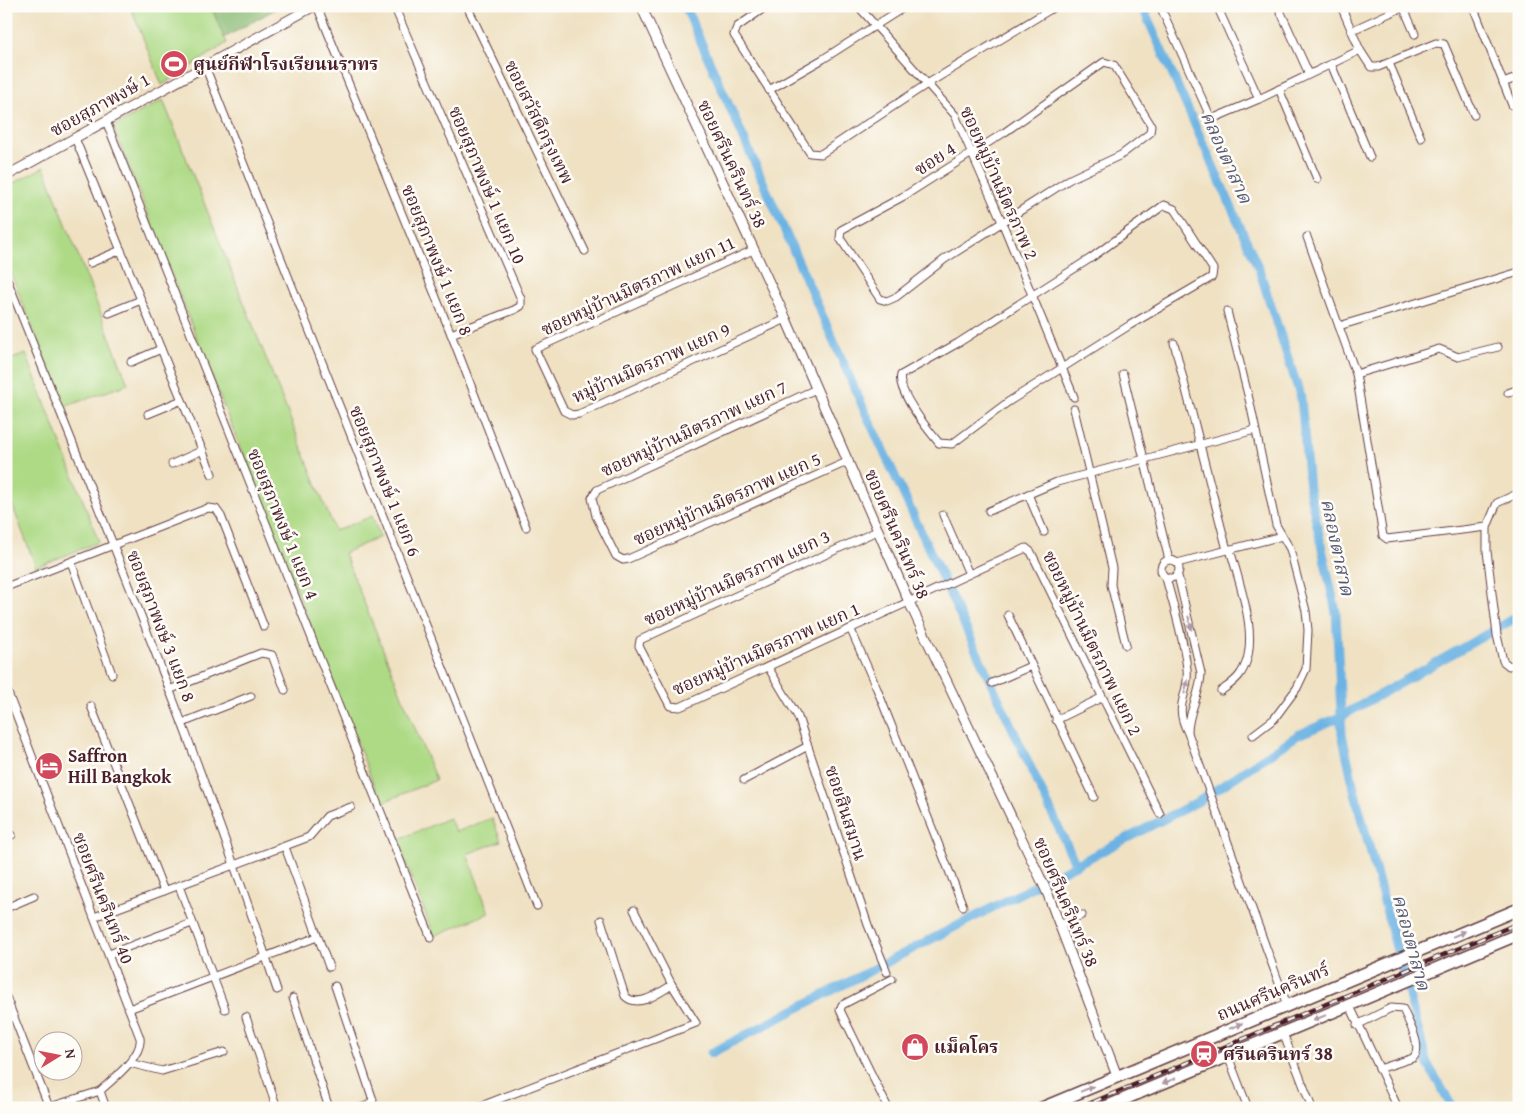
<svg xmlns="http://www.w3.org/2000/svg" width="1525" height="1114" viewBox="0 0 1525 1114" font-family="'Gentium Book Plus','Noto Serif Thai',serif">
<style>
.green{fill:#aeda86;stroke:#7c7c58}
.forest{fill:#8aba73;stroke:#6a6c4f}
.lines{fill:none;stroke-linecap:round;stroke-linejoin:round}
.canal{stroke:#6cb3e3;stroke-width:9}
.minor-casing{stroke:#633c42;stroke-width:9}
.tertiary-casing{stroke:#633c42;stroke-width:11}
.primary-casing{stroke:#633c42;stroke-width:14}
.minor{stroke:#fff;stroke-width:7}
.tertiary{stroke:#fff;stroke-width:9}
.primary{stroke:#fff;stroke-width:11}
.rail-casing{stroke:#4a1f2b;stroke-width:4.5}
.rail{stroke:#fdfcf7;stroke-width:2.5;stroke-dasharray:8;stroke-linecap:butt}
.oneway{fill:#ae9aa0}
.labels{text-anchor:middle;stroke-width:5;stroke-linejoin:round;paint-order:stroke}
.poi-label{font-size:18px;font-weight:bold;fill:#4a1f2b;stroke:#fdfcf7;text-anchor:start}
.street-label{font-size:18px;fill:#4a1f2b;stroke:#fdfcf7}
.water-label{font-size:19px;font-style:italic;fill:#585a75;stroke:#fdfcf7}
</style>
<rect width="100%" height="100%" fill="#fdfcf7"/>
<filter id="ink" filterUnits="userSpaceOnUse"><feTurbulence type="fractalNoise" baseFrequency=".02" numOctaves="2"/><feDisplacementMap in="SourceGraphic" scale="10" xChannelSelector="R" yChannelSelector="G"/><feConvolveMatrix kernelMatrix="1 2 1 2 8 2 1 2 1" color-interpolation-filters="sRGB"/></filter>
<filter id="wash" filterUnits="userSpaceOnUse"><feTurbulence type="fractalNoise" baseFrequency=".0096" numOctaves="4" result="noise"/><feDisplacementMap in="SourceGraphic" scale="20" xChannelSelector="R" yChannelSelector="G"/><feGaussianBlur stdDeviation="1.12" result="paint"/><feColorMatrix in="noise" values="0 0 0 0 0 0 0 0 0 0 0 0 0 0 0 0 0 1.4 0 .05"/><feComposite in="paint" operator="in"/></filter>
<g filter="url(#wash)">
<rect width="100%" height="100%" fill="#efe1c2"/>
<!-- green -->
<g class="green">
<path d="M130,6h81l16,37 -65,42z"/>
<path d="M163,100l172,431 37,-15 8,21 -36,16 92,227 -55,23 -268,-676z"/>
<path d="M44,167l84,217 -64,23 -58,-146v-74z"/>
<path d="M26,354l73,188 -63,25 -30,-78v-128z"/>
<path d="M449,818l7,14 36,-14 9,23 -34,13 22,59 -55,23 -37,-96z"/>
</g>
<!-- forest -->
<path class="forest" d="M211,6h67l1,1 -55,31z"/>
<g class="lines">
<!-- canal -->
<g class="canal">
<path d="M685,6l177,399 214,460"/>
<path d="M1142,6l117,263 42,129 8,91 27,123 6,122 14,63 71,266 26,45"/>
<path d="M711,1053l490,-253 97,-65 42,-18 179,-101"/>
</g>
</g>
</g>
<g filter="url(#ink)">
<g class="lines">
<!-- minor casing -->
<g class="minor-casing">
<g id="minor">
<path d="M317,6l134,328 75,193"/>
<path d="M394,6l127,293v7l-7,4 -63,24"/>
<path d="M467,6l118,245"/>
<path d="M767,6l-30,21 -3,8 76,118 11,1 106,-70 129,-78"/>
<path d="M858,6l97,109 47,107 72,175"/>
<path d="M1160,6l49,108 5,4 45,-19 101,-49"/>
<path d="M1217,6l42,93"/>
<path d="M1278,6l31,68"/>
<path d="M1341,6l19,44 11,17h7l58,-24 8,1 30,71"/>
<path d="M1403,6l12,28"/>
<path d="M1473,6l39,99"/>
<path d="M1357,28l46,-21"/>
<path d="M1104,62l10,3 37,60 -1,8 -29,22 -51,24 -125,80 -49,38 -9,4 -7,-2 -40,-61 1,-8 63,-34 101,-64z"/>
<path d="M1389,63l32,75"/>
<path d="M1331,64l39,93"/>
<path d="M205,66l332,840"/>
<path d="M1503,83l16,-6"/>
<path d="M1279,89l38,90"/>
<path d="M769,90l54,-31 83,-53"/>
<path d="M106,121l325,817"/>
<path d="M75,138l137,336"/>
<path d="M1164,205l10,4 39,60 -1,8 -82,48 -122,77 -56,42 -13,-1c-10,-12 -43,-53 -38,-68l57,-32 133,-85z"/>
<path d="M1307,237l49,137 27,162 4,3 100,-12"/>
<path d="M753,250l-218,99 29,62 8,4 7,-1 207,-95"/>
<path d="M90,263l31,-13"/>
<path d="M6,277c95,236 191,472 271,713"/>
<path d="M1227,311l23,92 26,122 14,24 16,62 2,19 -2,39 -9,19 -23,31 -21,16"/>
<path d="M109,313l32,-13"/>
<path d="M1339,326l180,-54"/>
<path d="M1174,343l53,207"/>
<path d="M131,362l30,-13"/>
<path d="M1123,374l46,186"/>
<path d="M1356,374l83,-25 19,8 40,-10"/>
<path d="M816,389l-219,101 -5,8 4,18 20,40 7,4 5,-1 221,-98"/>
<path d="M1508,393l11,-4"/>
<path d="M1074,409l38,159 -1,17 15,60"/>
<path d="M148,414l34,-14"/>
<path d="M172,464l31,-14"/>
<path d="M1519,493l-22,10 -10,24v24l10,84 6,26 6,5 10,-3"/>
<path d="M1028,494l16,38"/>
<path d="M989,511l68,-29 198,-52"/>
<path d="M943,515l26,59"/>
<path d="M879,530l-239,110 -1,6 31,60 10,1 346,-159 5,4 129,262"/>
<circle cx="1170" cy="569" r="9"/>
<path d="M71,562l41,112"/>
<path d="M1177,563l105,-27"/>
<path d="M1178,576l23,97c0,21 -13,38 -13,59"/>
<path d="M1166,578c8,30 18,61 21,91 3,28 -15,34 1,64l99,272"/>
<path d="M6,587l202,-79 8,1 5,7 43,111"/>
<path d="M1008,615l86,182"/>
<path d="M851,630l26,59 86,217"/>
<path d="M768,667l30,50 70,208 19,47"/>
<path d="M992,683l39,-17"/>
<path d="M6,688l134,350c3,18 -28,42 -40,53l6,17"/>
<path d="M169,690l92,-37 11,2 13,35"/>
<path d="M1221,691c7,-5 15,-10 20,-18 21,-32 -2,-89 -11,-124"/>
<path d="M91,706l73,185"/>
<path d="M1056,720l45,-22"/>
<path d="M182,723l69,-27"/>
<path d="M744,780l64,-34"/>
<path d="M6,837l6,-2"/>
<path d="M285,847l44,120"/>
<path d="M179,886l46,123"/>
<path d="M6,908l28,-12"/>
<path d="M634,910l38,75"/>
<path d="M94,917l215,-80 18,-21 24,-9"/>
<path d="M1060,925l22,-10"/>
<path d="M109,954l83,-31"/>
<path d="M335,986l38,114 -4,5 -8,3"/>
<path d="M6,997l43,110"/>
<path d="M293,998l36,110"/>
<path d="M1350,1006l48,102"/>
<path d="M129,1009l188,-72"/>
<path d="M246,1017l31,91"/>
<path d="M1357,1025l34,-17 12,1c5,13 21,38 10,49l-34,11"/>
<path d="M1283,1033l29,75"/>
<path d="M1228,1056l20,52"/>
<path d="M129,1063l33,8 62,-19"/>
<path d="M47,1108l53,-17"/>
<path d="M476,1108l220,-85 -24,-38c-13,8 -34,24 -47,11l-24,-76"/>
<path d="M888,1108l-48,-98 2,-5 50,-26"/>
</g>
</g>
<!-- tertiary casing -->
<g class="tertiary-casing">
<g id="tertiary">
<path d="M641,6l145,313 123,283 138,290 70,184"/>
<path d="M6,176l308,-170"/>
</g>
</g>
<!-- primary casing -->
<g class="primary-casing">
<g id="primary">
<path d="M1042,1108l477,-199"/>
<path d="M1103,1108l416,-174"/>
</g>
</g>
<!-- minor -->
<use href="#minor" class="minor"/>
<!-- tertiary -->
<use href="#tertiary" class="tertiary"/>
<!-- primary -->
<use href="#primary" class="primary"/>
<!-- rail casing -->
<g class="rail-casing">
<path id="rail" d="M1079,1108l440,-185"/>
</g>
<!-- rail -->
<use href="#rail" class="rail"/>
</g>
<!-- one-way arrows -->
<defs><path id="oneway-solid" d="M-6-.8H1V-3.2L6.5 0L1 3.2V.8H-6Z" transform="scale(1.25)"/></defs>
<g class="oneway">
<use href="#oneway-solid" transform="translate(1190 623) rotate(76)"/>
<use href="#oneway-solid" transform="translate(1186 687) rotate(-77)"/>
<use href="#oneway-solid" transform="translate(1459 934) rotate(-23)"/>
<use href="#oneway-solid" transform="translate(1319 1018) rotate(158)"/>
<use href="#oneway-solid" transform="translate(1236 1026) rotate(-23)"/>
<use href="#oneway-solid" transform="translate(1169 1081) rotate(158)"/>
<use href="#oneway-solid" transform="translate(1087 1089) rotate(-22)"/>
</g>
</g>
<!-- icons -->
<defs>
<g id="stadium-disc" transform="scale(1.4375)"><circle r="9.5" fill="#d1495b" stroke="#fdfcf7"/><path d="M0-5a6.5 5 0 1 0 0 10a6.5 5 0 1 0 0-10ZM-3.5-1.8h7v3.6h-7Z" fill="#fff"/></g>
<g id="hotel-disc" transform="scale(1.4375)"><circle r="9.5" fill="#d1495b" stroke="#fdfcf7"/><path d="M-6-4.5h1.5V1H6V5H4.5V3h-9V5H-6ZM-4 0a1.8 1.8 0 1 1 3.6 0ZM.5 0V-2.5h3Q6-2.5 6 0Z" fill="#fff"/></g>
<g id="shop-disc" transform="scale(1.4375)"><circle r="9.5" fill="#d1495b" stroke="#fdfcf7"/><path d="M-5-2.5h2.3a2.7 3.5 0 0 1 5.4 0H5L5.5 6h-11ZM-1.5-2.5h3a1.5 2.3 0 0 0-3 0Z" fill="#fff"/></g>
<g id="station-disc" transform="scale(1.4375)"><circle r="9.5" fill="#d1495b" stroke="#fdfcf7"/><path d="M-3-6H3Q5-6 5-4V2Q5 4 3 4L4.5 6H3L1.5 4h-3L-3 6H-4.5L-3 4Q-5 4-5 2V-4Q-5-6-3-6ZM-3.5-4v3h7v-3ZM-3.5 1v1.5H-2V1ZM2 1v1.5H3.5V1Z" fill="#fff"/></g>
</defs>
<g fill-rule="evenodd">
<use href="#stadium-disc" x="174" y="64"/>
<use href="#hotel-disc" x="49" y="766"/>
<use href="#shop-disc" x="915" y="1047"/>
<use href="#station-disc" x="1204" y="1054"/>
</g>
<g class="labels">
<!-- poi labels -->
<g class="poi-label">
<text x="193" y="70">ศูนย์กีฬาโรงเรียนนราทร</text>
<text x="68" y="762">Saffron<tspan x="68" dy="21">Hill Bangkok</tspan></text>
<text x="934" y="1053">แม็คโคร</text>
<text x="1223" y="1060">ศรีนครินทร์ 38</text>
</g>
<!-- street labels -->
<g class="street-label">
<text transform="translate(100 105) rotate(-29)" y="6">ซอยสุภาพงษ์ 1</text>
<text transform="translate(539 122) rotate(64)" y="6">ซอยสวัสดีกรุงเทพ</text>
<text transform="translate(935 159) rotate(-33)" y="6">ซอย 4</text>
<text transform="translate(732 164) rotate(65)" y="6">ซอยศรีนครินทร์ 38</text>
<text transform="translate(999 183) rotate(66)" y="6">ซอยหมู่บ้านมิตรภาพ 2</text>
<text transform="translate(487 185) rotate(67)" y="6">ซอยสุภาพงษ์ 1 แยก 10</text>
<text transform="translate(437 260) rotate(68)" y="6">ซอยสุภาพงษ์ 1 แยก 8</text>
<text transform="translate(638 286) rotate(-25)" y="6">ซอยหมู่บ้านมิตรภาพ แยก 11</text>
<text transform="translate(651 363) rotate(-24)" y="6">หมู่บ้านมิตรภาพ แยก 9</text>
<text transform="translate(694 429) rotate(-25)" y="6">ซอยหมู่บ้านมิตรภาพ แยก 7</text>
<text transform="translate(385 481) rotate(68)" y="6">ซอยสุภาพงษ์ 1 แยก 6</text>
<text transform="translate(727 499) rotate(-24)" y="6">ซอยหมู่บ้านมิตรภาพ แยก 5</text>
<text transform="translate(283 524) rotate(68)" y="6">ซอยสุภาพงษ์ 1 แยก 4</text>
<text transform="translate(897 534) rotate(67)" y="6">ซอยศรีนครินทร์ 38</text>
<text transform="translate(737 578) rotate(-25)" y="6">ซอยหมู่บ้านมิตรภาพ แยก 3</text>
<text transform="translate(161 626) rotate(69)" y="6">ซอยสุภาพงษ์ 3 แยก 8</text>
<text transform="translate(1092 643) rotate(64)" y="6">ซอยหมู่บ้านมิตรภาพ แยก 2</text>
<text transform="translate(766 649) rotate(-24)" y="6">ซอยหมู่บ้านมิตรภาพ แยก 1</text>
<text transform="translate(846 813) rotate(72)" y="6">ซอยสินสมาน</text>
<text transform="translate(103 898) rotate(69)" y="6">ซอยศรีนครินทร์ 40</text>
<text transform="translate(1066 902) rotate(67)" y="6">ซอยศรีนครินทร์ 38</text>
<text transform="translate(1273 992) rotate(-23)" y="6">ถนนศรีนครินทร์</text>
</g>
<!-- water labels -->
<g class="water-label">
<text transform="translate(1227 157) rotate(66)" y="7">คลองตาสาด</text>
<text transform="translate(1338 547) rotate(78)" y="7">คลองตาสาด</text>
<text transform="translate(1412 942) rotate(75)" y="7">คลองตาสาด</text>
</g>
</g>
<!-- margin -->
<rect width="1525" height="1114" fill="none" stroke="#fdfcf7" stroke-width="25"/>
<!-- north arrow -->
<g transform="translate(58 1056) rotate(80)"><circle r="24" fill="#fdfcf7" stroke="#b5a4a5"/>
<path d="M0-4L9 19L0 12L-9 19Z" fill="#d1495b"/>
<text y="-8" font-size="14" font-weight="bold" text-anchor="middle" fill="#4a1f2b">N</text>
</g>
</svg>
